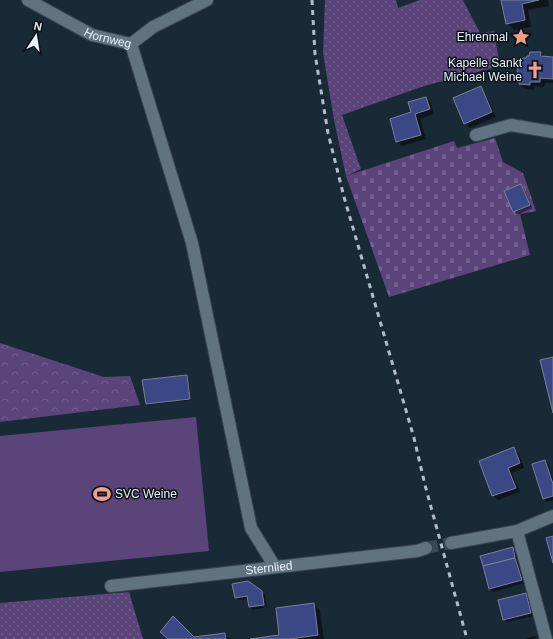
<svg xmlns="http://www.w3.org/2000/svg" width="553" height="639" viewBox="0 0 553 639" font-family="Helvetica,sans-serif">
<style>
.grass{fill:url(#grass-dots)}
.forest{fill:url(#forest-crowns)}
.cemetery{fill:url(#cemetery-stones)}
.garden{fill:#5b447a}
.shadow{fill:#0007}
.building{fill:#3a4885;stroke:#7a8196}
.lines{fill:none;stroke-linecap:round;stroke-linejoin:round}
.street-tunnel{stroke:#384855;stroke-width:12;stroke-dasharray:12 6;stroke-linecap:butt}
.street-casing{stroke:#36444f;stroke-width:14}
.street{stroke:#607381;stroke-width:12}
.rail{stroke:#b2bdc7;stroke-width:3;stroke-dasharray:5 5;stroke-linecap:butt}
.labels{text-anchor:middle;stroke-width:3;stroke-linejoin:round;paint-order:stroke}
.street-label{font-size:12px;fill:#e9f3fc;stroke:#0b1218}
.poi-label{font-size:12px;fill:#e9f3fc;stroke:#0b1218;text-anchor:end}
</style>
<defs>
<pattern id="grass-dots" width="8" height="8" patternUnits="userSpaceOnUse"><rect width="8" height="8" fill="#5b447a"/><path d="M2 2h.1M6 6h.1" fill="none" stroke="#735f8e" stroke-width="1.8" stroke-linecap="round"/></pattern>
<pattern id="forest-crowns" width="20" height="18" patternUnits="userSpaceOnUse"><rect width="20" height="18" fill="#5b447a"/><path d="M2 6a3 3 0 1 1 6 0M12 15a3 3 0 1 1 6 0" fill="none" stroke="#735f8e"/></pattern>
<pattern id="cemetery-stones" width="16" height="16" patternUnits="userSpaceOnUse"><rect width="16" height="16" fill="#5b447a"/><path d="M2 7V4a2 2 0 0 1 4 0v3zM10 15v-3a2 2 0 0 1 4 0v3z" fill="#735f8e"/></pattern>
</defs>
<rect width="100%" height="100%" fill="#192a37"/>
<!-- grass -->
<g class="grass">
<path d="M325,0h71l2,8 22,-8h43l17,33 14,-2 6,35 -76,20 -82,29 19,54 -15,7 -12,-56 -11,-67z"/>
<path d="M129,592l14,47h-143v-36z"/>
</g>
<!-- forest -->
<path class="forest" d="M0,343l104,34 26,-1 10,29 -140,17z"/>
<!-- cemetery -->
<path class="cemetery" d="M495,138l8,24 20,11 13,38 -16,3 10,41 -141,42 -43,-121 108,-35 3,7z"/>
<!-- garden -->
<path class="garden" d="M196,417l13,134 -209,21v-136z"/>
<!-- shadow -->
<g class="shadow">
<path d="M502,0h46l1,6 -21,4 3,17 -17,3 -7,-7z"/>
<path d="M540,53l4,4 9,1v25h-8l-1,4 -10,-1v4l-9,-1 -5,-5 1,-5 -3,-3z"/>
<path d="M480,88l5,5 11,24 -26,11 -5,-5z"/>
<path d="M426,98l5,5 3,11 -14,5 6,20 -24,7 -5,-5 15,-28z"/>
<path d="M521,185l3,3 8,20 -15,7 -3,-4z"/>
<path d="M187,376l1,1 3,23 -43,5 -1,-2z"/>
<path d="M514,449l5,5 5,14 -12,5 8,19 -22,8 -5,-5z"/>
<path d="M545,461l3,3 5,15v21l-6,2 -3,-3z"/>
<path d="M512,548l3,3 9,32 -31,9 -3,-4z"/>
<path d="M261,591l3,17 -11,2 -3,-3 -2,-8 -9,1 -3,-3z"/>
<path d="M263,594l2,1 2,13h-1z"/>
<path d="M526,594l3,3 5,19 -27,6 -3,-3z"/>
<path d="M313,604l7,7 4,28h-66l22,-3z"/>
<path d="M225,634l5,5h-62l26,-1z"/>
<path d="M535,636l3,3 -1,-1h-2l1,1h-13z"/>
</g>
<!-- building -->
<g class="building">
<path d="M501,0h38l-17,4 3,16 -19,4z"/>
<path d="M530,52h11l-1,4 13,1v22l-13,-1v4h-10v3l-11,-1 1,-7h-3l1,-14 5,-5h3l1,-2h2z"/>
<path d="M481,86l11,26 -28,12 -11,-26z"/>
<path d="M426,97l4,12 -15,5 6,21 -25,7 -6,-23 21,-7 -3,-10z"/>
<path d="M521,184l9,21 -17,7 -9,-21z"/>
<path d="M553,357v56l-13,-53z"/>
<path d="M187,375l3,24 -44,5 -4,-24z"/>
<path d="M514,447l6,16 -12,5 8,20 -24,8 -13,-35z"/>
<path d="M545,460l8,24v12l-10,3 -11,-35z"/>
<path d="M553,536v27l-7,-25z"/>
<path d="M513,547l2,11 -32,8 -3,-10z"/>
<path d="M515,558l7,22 -33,9 -6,-23z"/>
<path d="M248,581l14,10 2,14 -15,2 -2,-11 -12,2 -3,-14z"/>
<path d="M526,593l5,20 -28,7 -5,-20z"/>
<path d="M314,603l4,32 -28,4h-40l29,-4 -3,-27z"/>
<path d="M173,616l21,21 31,-4 1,6h-58l-8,-7z"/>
</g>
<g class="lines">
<!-- street-tunnel -->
<path class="street-tunnel" d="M426,548l25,-5"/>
<!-- street casing -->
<g class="street-casing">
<g id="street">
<path id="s1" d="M28,0l64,35 39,9"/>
<path d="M131,44l61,199 59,285 24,39"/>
<path d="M131,44l22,-17 54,-27"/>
<path d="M476,135l35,-10 42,7"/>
<path d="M517,531l29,108"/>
<path d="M451,543l66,-12 36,-15"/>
<path id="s2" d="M111,586l306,-35 9,-3"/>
</g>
</g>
<!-- street -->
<use href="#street" class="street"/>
<!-- rail -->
<path class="rail" d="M312,0l3,54 13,79 16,64 70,241 11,47 42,154"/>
</g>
<!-- icons -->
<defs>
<g id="sight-bare" transform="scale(1.38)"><path d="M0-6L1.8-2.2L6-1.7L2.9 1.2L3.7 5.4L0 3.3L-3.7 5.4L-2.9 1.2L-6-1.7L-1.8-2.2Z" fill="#f49e89" stroke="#0b1218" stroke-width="2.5" paint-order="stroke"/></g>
<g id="church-bare" transform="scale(1.38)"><path d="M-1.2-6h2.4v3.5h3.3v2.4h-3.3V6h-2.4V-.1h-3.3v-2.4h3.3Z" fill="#f49e89" stroke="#0b1218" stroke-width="2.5" paint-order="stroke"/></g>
<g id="stadium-bare" transform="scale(1.38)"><path d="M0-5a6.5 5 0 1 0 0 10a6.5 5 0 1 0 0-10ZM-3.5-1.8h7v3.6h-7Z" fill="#f49e89" stroke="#0b1218" stroke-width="2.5" paint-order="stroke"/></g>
</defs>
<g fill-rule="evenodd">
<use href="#sight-bare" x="521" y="37"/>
<use href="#church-bare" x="535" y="70"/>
<use href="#stadium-bare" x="102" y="494"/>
</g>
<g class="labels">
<!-- street labels -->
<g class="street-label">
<text dy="4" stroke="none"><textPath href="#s1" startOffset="89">Hornweg</textPath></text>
<text dy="4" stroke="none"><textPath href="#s2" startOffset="159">Sternlied</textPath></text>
</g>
<!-- poi labels -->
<g class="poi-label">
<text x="508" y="41">Ehrenmal</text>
<text x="522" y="67">Kapelle Sankt<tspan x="522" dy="14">Michael Weine</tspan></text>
<text x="115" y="498" text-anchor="start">SVC Weine</text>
</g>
</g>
<!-- north arrow -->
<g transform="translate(36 36) rotate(12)" stroke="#0b1218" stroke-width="3" paint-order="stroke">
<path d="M0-3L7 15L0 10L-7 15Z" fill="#e9f3fc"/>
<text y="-6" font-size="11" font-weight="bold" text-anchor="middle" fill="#e9f3fc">N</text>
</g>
</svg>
